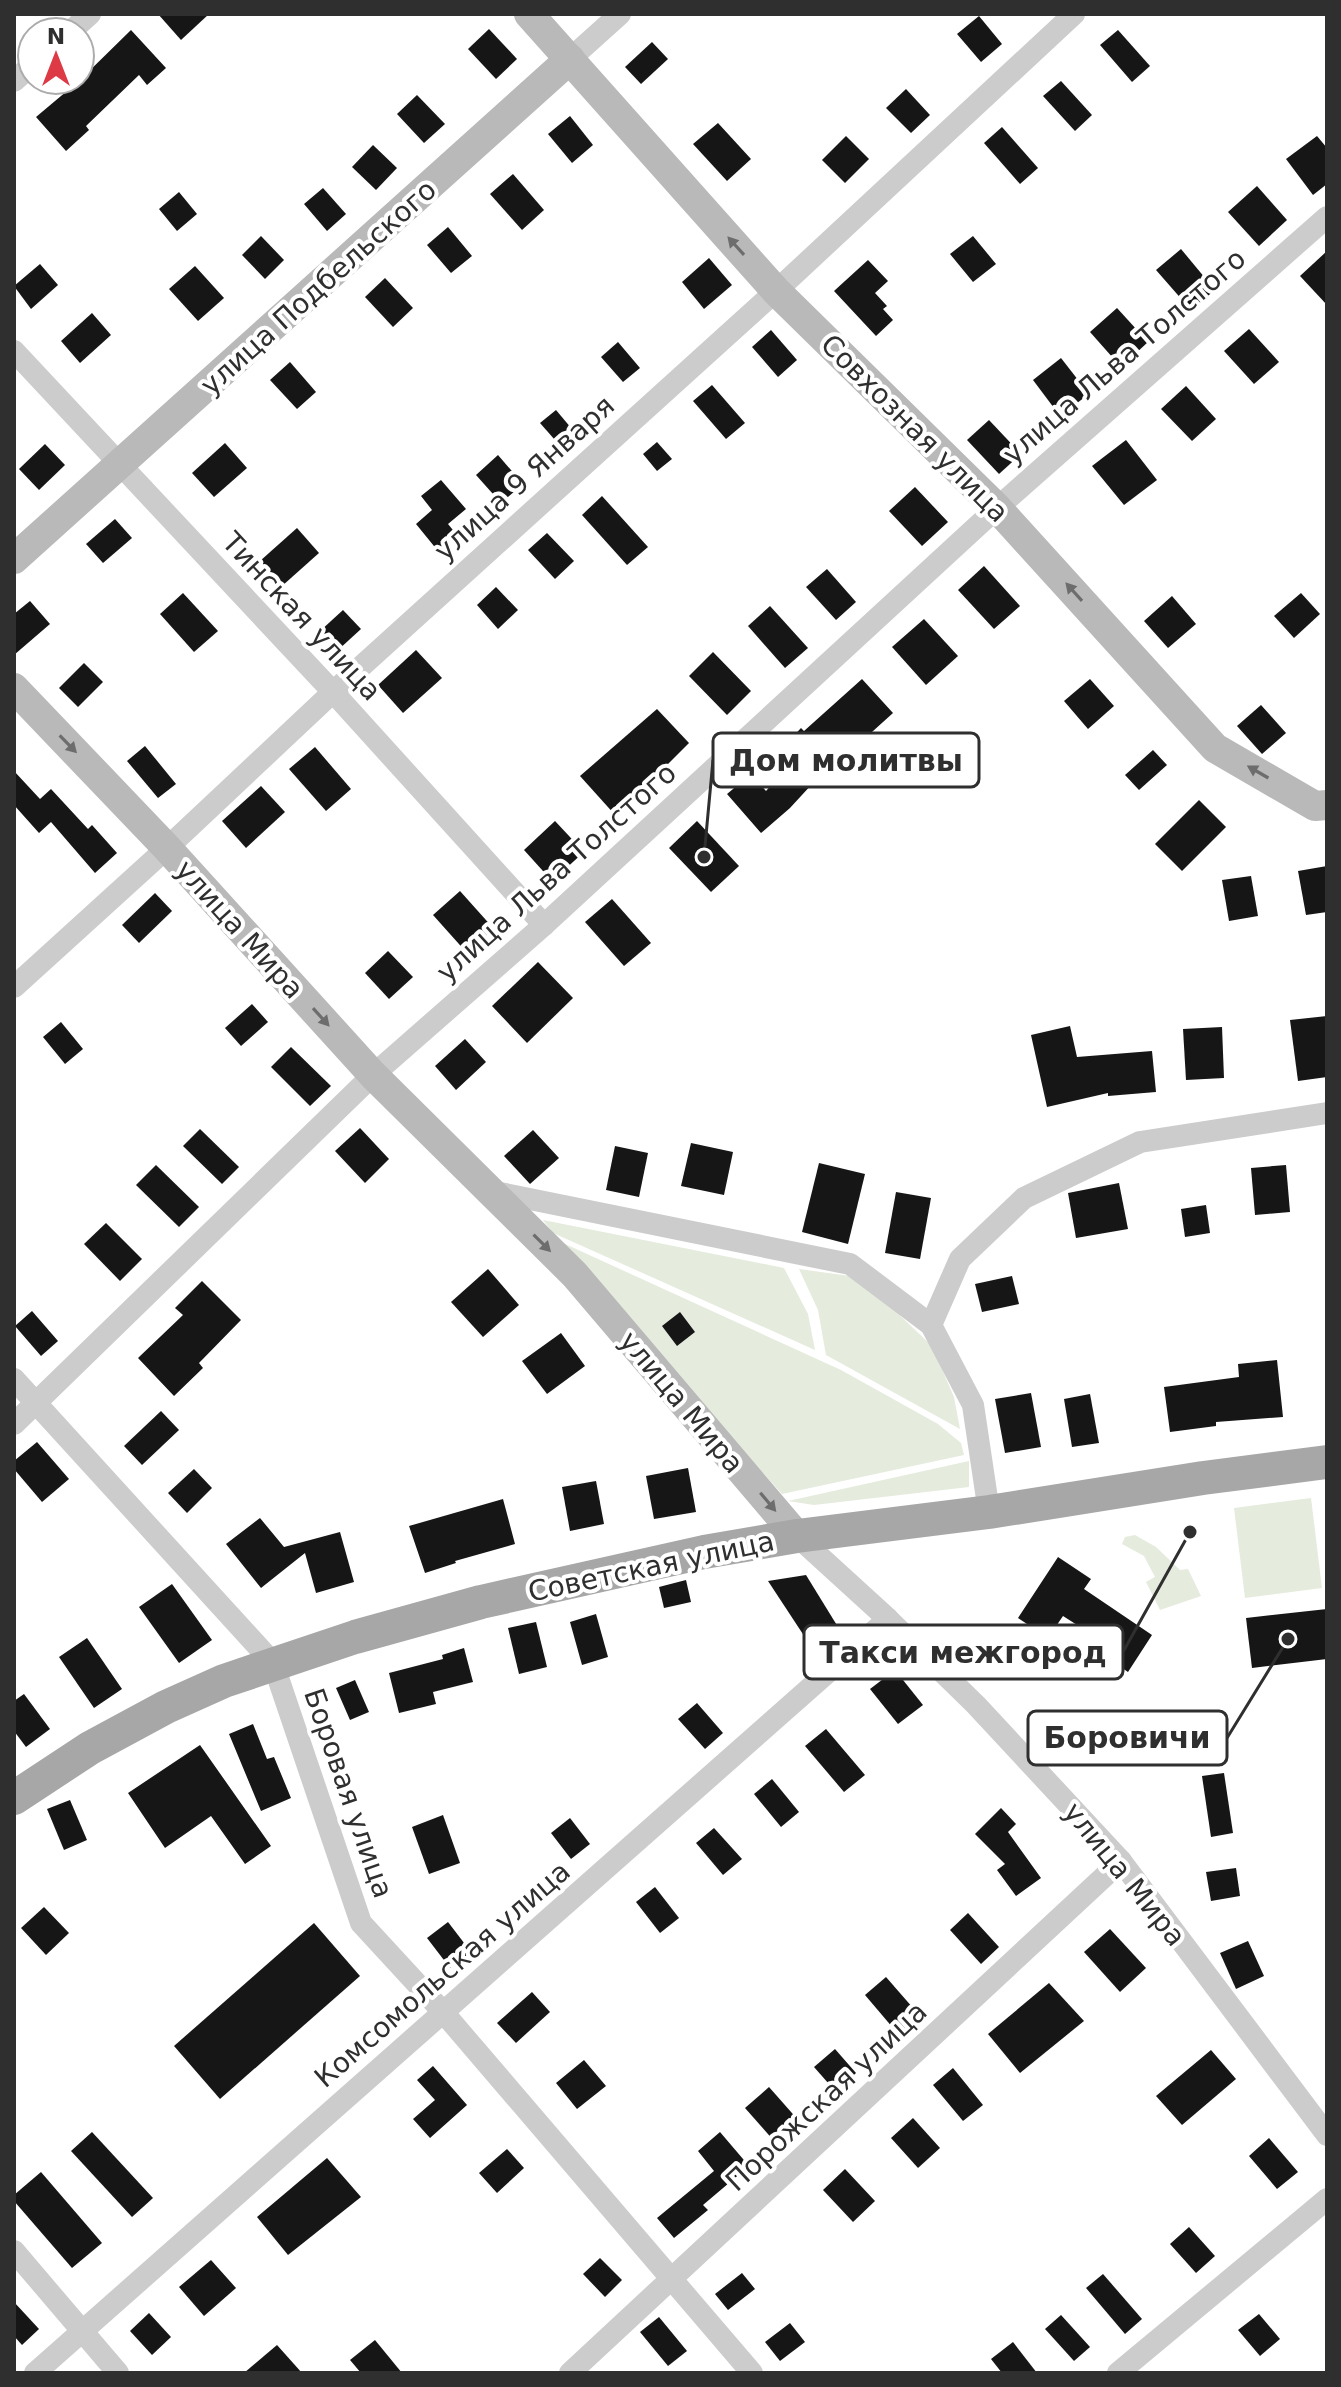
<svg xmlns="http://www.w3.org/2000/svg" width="1341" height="2387" viewBox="0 0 1341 2387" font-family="'DejaVu Sans',sans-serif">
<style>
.green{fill:#e5ebdd}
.building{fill:#161616}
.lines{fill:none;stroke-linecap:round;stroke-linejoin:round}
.minor{stroke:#ccc;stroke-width:22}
.secondary{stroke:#b9b9b9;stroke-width:30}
.primary{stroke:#a7a7a7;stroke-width:34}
.oneway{fill:#6d6d6d}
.labels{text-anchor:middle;stroke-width:8;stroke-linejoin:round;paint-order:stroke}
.street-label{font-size:28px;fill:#2f2f2f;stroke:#fff}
.leader{fill:none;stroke:#2f2f2f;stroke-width:3}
.callout-dot{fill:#2f2f2f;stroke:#fff;stroke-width:3}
.callout{fill:#fff;stroke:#2f2f2f;stroke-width:3}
.callout-label{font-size:30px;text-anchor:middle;font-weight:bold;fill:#2f2f2f}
</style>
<rect width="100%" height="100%" fill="#fff"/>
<!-- green -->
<g class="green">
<path d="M543,1220l241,48 24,46 7,36 -262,-117z"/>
<path d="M552,1238l289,132 97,54 23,19 3,12 -182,39z"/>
<path d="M799,1269l51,7 40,30 42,40 22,51 6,32 -134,-74 -8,-45z"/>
<path d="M969,1461v26l-155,18 -26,-4z"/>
<path d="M1311,1498l11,90 -77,10 -11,-90z"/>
<path d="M1135,1535l21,12 24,23 8,-1 13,27 -41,14 -14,-28 9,-5 -11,-21 -22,-12 3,-7z"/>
</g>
<!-- building -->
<g class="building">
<path d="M158,14h51l-28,26z"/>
<path d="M979,16l23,28 -21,18 -24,-28z"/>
<path d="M489,29l28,30 -21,20 -28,-30z"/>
<path d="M131,30l35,38 -19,17 -8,-10 -53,51 3,4 -23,21 -30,-34 44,-37z"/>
<path d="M1118,30l32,36 -18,16 -32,-37z"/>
<path d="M652,42l16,17 -27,25 -16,-17z"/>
<path d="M1061,81l31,34 -17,16 -32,-35z"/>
<path d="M906,89l24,26 -19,18 -25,-25z"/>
<path d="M417,95l28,29 -21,19 -27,-29z"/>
<path d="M570,116l23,29 -21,18 -24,-29z"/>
<path d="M718,123l33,36 -24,22 -34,-37z"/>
<path d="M1002,127l36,41 -18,16 -36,-41z"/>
<path d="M846,136l23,23 -24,24 -23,-23z"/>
<path d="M1317,136l10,12v36l-14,11 -27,-36z"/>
<path d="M373,145l24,23 -21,22 -24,-23z"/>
<path d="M513,174l31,36 -22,20 -32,-36z"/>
<path d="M1257,186l30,34 -28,26 -31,-34z"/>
<path d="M323,188l23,26 -19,17 -23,-27z"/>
<path d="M179,192l18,22 -20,17 -18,-22z"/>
<path d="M448,227l24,29 -21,17 -24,-28z"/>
<path d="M261,236l23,24 -19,19 -23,-24z"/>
<path d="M973,236l23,28 -23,18 -23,-28z"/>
<path d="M1181,249l34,41 -24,20 -35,-40z"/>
<path d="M1327,251v54l-27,-29z"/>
<path d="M709,258l23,27 -28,24 -22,-27z"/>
<path d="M868,260l20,21 -13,12 12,13 -4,3 10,11 -17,16 -42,-45z"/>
<path d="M40,264l18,21 -27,24 -17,-23z"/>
<path d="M195,266l29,32 -26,23 -29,-32z"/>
<path d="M385,278l28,30 -20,19 -28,-30z"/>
<path d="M1117,308l31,34 -27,25 -31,-35z"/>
<path d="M92,313l19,22 -31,28 -19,-22z"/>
<path d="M1249,329l30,33 -25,22 -30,-33z"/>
<path d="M771,330l26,30 -19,17 -26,-30z"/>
<path d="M618,342l22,26 -17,14 -22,-25z"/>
<path d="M1061,358l28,36 -29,22 -27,-36z"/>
<path d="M290,362l26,30 -19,17 -27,-29z"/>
<path d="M712,385l33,38 -19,16 -33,-38z"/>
<path d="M1186,386l30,33 -24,22 -31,-32z"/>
<path d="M556,410l21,25 -15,13 -22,-25z"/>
<path d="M989,420l32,34 -22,20 -32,-34z"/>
<path d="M1126,440l31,40 -33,25 -32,-39z"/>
<path d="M657,442l15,17 -15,12 -14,-17z"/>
<path d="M225,443l22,25 -33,29 -22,-24z"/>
<path d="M45,444l20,21 -26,25 -20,-21z"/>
<path d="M498,455l25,29 -22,19 -25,-28z"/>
<path d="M441,480l25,29 -18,15 9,11 -19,16 -22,-27 16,-14 -11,-14z"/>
<path d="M915,487l33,35 -26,24 -33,-35z"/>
<path d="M602,496l46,51 -21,18 -45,-50z"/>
<path d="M115,519l17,19 -29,25 -17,-19z"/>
<path d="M297,528l22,25 -37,33 -22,-25z"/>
<path d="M547,533l27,28 -19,18 -27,-29z"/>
<path d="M984,566l36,40 -26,23 -36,-39z"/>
<path d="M827,569l29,33 -20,18 -30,-33z"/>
<path d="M496,587l22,23 -20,19 -21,-24z"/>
<path d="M183,593l35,38 -24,21 -34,-38z"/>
<path d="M1301,593l19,21 -26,24 -20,-22z"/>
<path d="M1172,596l24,28 -28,24 -24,-27z"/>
<path d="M30,601l20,23 -36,31v-41z"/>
<path d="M770,606l38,42 -23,20 -37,-42z"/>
<path d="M343,610l18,19 -24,22 -18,-19z"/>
<path d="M924,619l34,37 -32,29 -34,-38z"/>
<path d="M416,650l26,28 -39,35 -25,-28z"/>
<path d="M713,652l38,39 -24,24 -38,-39z"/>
<path d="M84,663l19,19 -25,25 -19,-19z"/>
<path d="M862,679l31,34 -41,37 -4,-5 -58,63 -29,25 -34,-39 24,-20 15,17 29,-33 -12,-11 18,-19 3,3z"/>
<path d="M1090,679l24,27 -26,23 -24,-28z"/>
<path d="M1261,705l25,28 -24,21 -25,-28z"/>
<path d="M657,709l32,34 -73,73 -36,-40z"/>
<path d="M145,746l31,38 -18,14 -31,-37z"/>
<path d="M315,747l36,42 -25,22 -37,-42z"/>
<path d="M1153,750l14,15 -28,25 -14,-15z"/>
<path d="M14,771l26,28 11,-10 37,40 4,-4 25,28 -22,20 -44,-51 -12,11 -25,-28z"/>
<path d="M261,786l24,26 -39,36 -24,-27z"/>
<path d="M1199,800l27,27 -44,44 -27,-27z"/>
<path d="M555,821l29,31 -32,29 -28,-31z"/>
<path d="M697,821l42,45 -28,26 -42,-44z"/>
<path d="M1327,866v46l-21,3 -8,-44z"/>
<path d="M1251,876l7,40 -29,5 -7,-41z"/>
<path d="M460,891l34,38 -27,24 -34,-38z"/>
<path d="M155,893l17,18 -33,32 -17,-18z"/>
<path d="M612,899l39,44 -27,23 -39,-44z"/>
<path d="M388,951l25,26 -24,22 -24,-26z"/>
<path d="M538,962l35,36 -46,45 -35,-37z"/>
<path d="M252,1004l16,18 -27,24 -16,-18z"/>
<path d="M1327,1016v61l-29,4 -8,-61z"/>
<path d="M61,1022l22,27 -18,15 -22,-27z"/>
<path d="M1070,1026l7,31 75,-6 4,41 -48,4v-3l-61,14 -16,-72z"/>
<path d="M1222,1027l2,51 -38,2 -3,-51z"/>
<path d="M465,1039l21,23 -30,28 -21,-24z"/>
<path d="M291,1047l40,39 -21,20 -39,-39z"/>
<path d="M360,1128l29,31 -24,24 -30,-32z"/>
<path d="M200,1129l39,38 -17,17 -39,-38z"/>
<path d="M533,1130l26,28 -29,26 -26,-28z"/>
<path d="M691,1143l42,9 -9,43 -43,-9z"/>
<path d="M615,1146l33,7 -9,44 -33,-7z"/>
<path d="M819,1163l46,11 -17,70 -46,-12z"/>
<path d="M156,1165l43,42 -20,20 -43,-42z"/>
<path d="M1286,1165l4,47 -35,3 -4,-47z"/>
<path d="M1119,1183l9,46 -52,9 -8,-45z"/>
<path d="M896,1192l35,6 -11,61 -35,-6z"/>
<path d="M1206,1205l4,28 -25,4 -4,-28z"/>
<path d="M106,1223l36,36 -22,22 -36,-37z"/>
<path d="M488,1269l31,36 -36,32 -32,-35z"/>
<path d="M1012,1276l7,28 -37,8 -7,-28z"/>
<path d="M202,1281l39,39 -42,43 4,5 -29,28 -36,-38 45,-43 -8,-7z"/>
<path d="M32,1311l26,30 -17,15 -26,-30z"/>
<path d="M680,1312l15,20 -18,14 -15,-20z"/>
<path d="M561,1333l24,33 -38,28 -25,-33z"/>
<path d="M1277,1360l6,57 -67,5v4l-46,6 -6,-45 75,-10 -1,-13z"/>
<path d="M1031,1393l10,54 -36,6 -10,-54z"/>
<path d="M1090,1394l9,49 -27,4 -8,-48z"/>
<path d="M161,1411l18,19 -37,35 -18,-19z"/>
<path d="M37,1442l32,37 -27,23 -28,-33v-8z"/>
<path d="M688,1468l8,44 -42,7 -8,-43z"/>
<path d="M194,1469l18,19 -25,25 -19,-20z"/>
<path d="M596,1481l8,43 -34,7 -8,-44z"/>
<path d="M503,1499l12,45 -60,17 1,2 -31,10 -16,-47z"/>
<path d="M260,1518l24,29 56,-15 14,50 -38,11 -11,-40 -44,35 -35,-44z"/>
<path d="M1058,1557l33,22 -7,10 68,46 -24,37 -38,-26 6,-9 -33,-21 -15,22 -30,-20z"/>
<path d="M806,1575l32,52 -22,27 -48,-73z"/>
<path d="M686,1580l5,22 -27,6 -5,-21z"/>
<path d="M172,1584l40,56 -33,23 -40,-56z"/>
<path d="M1327,1609v50l-75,9 -6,-50z"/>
<path d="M596,1614l12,43 -26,8 -12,-43z"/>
<path d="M536,1622l11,45 -28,7 -11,-46z"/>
<path d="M87,1638l35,51 -28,19 -35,-51z"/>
<path d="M464,1648l9,34 -40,10 3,12 -37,9 -10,-40 54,-14 -1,-4z"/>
<path d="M895,1670l28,35 -25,19 -28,-35z"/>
<path d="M355,1680l14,32 -19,8 -14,-32z"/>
<path d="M24,1694l26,35 -24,18 -12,-16v-30z"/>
<path d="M697,1703l26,30 -18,16 -27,-30z"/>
<path d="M253,1724l14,35 7,-2 17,41 -30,13 -32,-77z"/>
<path d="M826,1729l39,46 -21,17 -39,-46z"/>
<path d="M200,1745l71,101 -26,18 -34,-48 -46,32 -37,-55z"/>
<path d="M1224,1773l9,60 -22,4 -9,-61z"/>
<path d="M772,1779l27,33 -18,15 -27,-33z"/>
<path d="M70,1800l17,40 -23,10 -17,-41z"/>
<path d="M1001,1808l15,16 -8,8 33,46 -25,18 -19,-26 8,-6 -30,-30z"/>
<path d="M443,1815l17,48 -31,11 -17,-47z"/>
<path d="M570,1818l20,26 -19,15 -20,-26z"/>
<path d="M714,1828l28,31 -19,16 -27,-32z"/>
<path d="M1236,1868l4,28 -29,5 -5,-29z"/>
<path d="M655,1887l24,31 -19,15 -24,-31z"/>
<path d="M44,1907l25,26 -23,22 -25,-27z"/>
<path d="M968,1913l31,34 -18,17 -31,-34z"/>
<path d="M448,1922l23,30 -21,16 -23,-30z"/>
<path d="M314,1923l46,53 -140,123 -46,-53z"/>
<path d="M1110,1929l36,39 -26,24 -36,-40z"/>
<path d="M1248,1941l16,35 -28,13 -16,-36z"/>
<path d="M886,1977l34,39 -21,19 -34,-40z"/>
<path d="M1049,1983l35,38 -64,52 -32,-39z"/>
<path d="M532,1992l18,20 -34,31 -19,-20z"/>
<path d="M835,2049l21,24 -20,19 -22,-25z"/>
<path d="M1211,2050l25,29 -54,46 -26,-29z"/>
<path d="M584,2060l22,26 -29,23 -21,-26z"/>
<path d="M433,2066l34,39 -37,33 -17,-19 22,-19 -18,-20z"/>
<path d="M953,2068l30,37 -20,16 -30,-36z"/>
<path d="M769,2087l30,34 -24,21 -30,-34z"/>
<path d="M913,2118l27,30 -22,20 -27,-30z"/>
<path d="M92,2132l61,66 -21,19 -61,-66z"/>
<path d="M720,2132l29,34 -46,39 5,5 -34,28 -17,-20 57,-47 -16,-20z"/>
<path d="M1269,2138l29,34 -21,17 -28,-33z"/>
<path d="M507,2149l17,19 -27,25 -18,-20z"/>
<path d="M327,2158l34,39 -73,58 -31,-38z"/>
<path d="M845,2169l30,32 -22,21 -30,-32z"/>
<path d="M41,2172l61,71 -30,25 -58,-67v-6z"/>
<path d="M1189,2227l26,29 -19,17 -26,-29z"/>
<path d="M600,2258l22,22 -17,17 -22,-23z"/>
<path d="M211,2260l25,28 -32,28 -25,-29z"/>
<path d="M742,2273l13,16 -27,21 -13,-16z"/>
<path d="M1103,2274l39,45 -17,15 -39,-46z"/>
<path d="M14,2302l25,27 -17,16 -8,-9z"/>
<path d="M149,2313l22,24 -19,18 -22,-24z"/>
<path d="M1259,2314l21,25 -20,17 -22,-26z"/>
<path d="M1061,2315l29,32 -16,14 -29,-32z"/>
<path d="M659,2317l28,34 -19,15 -28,-34z"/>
<path d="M790,2323l15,19 -25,19 -15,-19z"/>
<path d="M375,2340l27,33h-41l-11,-13z"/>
<path d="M1013,2342l24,31h-35l-11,-14z"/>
<path d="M277,2345l25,28h-58z"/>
</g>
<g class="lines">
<!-- minor -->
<g class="minor">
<path d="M70,32l20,-18"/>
<path d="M570,59l50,-45"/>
<path d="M14,81l18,-16"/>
<path d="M14,351l319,341 211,233"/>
<path d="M14,987l153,-139 166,-156 443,-401 298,-277"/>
<path d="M490,1191l360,73 81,61 42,80 16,107"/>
<path d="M931,1325l29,-66 64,-61 116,-56 187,-29"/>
<path d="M14,1379l259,284 88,260 82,89 309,361"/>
<path d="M14,1424l359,-349 171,-150 453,-417 330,-291"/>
<path d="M797,1536l91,83 88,86 145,156 206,274"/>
<path d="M14,2251l104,122"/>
<path d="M35,2373l853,-754"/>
<path d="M570,2373l551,-512"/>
<path d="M1118,2373l209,-174"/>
</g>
<!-- secondary -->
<g class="secondary">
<path d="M529,14l247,277 221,217 218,240 100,58 12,-1"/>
<path d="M14,559l556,-500"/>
<path d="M14,688l153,160 206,227 202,200 222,261"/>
</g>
<!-- primary -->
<path class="primary" d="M14,1798l76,-50 76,-41 58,-26 131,-44 126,-35 223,-50 93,-16 192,-24 214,-34 124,-16"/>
</g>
<!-- one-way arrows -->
<defs><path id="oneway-solid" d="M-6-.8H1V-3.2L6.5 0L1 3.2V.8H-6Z" transform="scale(2)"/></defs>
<g class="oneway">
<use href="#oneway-solid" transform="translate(736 246) rotate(-132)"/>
<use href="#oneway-solid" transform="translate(1074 592) rotate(-132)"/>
<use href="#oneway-solid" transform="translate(68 744) rotate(46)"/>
<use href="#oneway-solid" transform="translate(1258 772) rotate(-150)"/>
<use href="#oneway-solid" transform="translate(321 1017) rotate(48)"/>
<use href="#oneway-solid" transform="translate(542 1243) rotate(45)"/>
<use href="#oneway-solid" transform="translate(768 1502) rotate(50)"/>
</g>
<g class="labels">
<!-- street labels -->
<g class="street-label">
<text transform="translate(318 287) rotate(-42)" y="10">улица Подбельского</text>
<text transform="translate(1124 356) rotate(-41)" y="10">улица Льва Толстого</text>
<text transform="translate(915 428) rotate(45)" y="10">Совхозная улица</text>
<text transform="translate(524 478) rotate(-42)" y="10">улица 9 Января</text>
<text transform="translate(302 616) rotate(47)" y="10">Тинская улица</text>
<text transform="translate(556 872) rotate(-42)" y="10">улица Льва Толстого</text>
<text transform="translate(240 929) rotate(48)" y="10">улица Мира</text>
<text transform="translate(682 1402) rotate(50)" y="10">улица Мира</text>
<text transform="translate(651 1566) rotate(-12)" y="10">Советская улица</text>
<text transform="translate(349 1793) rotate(71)" y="10">Боровая улица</text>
<text transform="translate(1125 1874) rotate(51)" y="10">улица Мира</text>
<text transform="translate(442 1974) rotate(-41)" y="10">Комсомольская улица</text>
<text transform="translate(826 2096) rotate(-43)" y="10">Порожская улица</text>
</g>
</g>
<!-- callouts -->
<path class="leader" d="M704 857L713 760M1190 1532L1123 1652M1288 1639L1227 1738"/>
<g class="callout-dot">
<circle cx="704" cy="857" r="8"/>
<circle cx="1190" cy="1532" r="8"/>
<circle cx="1288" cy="1639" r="8"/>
</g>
<g class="callout">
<rect x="713" y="733" width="266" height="54" rx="8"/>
<rect x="804" y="1625" width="319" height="54" rx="8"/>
<rect x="1028" y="1711" width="199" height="54" rx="8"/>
</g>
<g class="callout-label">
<text x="846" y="771">Дом молитвы</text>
<text x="963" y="1663">Такси межгород</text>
<text x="1127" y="1748">Боровичи</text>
</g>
<!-- border -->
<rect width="1341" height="2387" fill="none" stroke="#2f2f2f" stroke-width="32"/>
<!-- north arrow -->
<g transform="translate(56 56)"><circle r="38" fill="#ffffff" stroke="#acacac" stroke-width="2"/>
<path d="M0-6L14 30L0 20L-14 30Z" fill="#dd3a46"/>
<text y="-12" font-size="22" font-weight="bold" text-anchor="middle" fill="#2f2f2f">N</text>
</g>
</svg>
